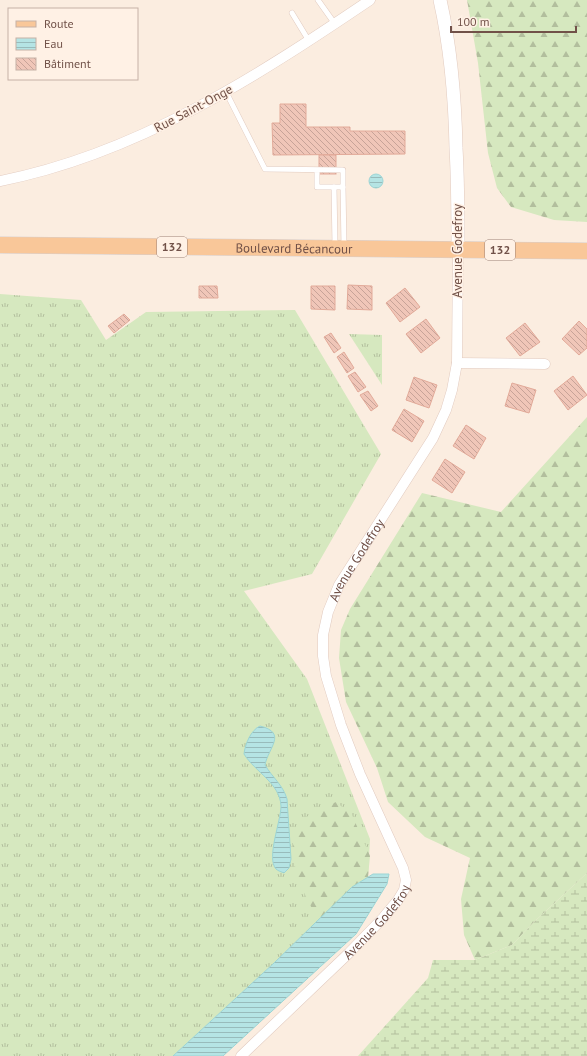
<svg xmlns="http://www.w3.org/2000/svg" width="587" height="1056" viewBox="0 0 587 1056" font-family="'PT Sans',sans-serif">
<style>
.grass{fill:url(#grass-tufts)}
.forest{fill:url(#forest-firs)}
.wetland{fill:url(#wetland-marsh)}
.water{fill:url(#water-rules);stroke:#9cd5d5}
.building{fill:url(#building-back-hatch);stroke:#e2aa99}
.lines{fill:none;stroke-linecap:round;stroke-linejoin:round}
.service-casing{stroke:#e1cabf;stroke-width:6}
.minor-casing{stroke:#e1cabf;stroke-width:11}
.tertiary-casing{stroke:#e1cabf;stroke-width:14}
.primary-casing{stroke:#d7cecc;stroke-width:17}
.service{stroke:#fff;stroke-width:5}
.minor{stroke:#fff;stroke-width:10}
.tertiary{stroke:#fff;stroke-width:13}
.primary{stroke:#f9c799;stroke-width:16}
.labels{text-anchor:middle;stroke-width:3;stroke-linejoin:round;paint-order:stroke}
.shield{fill:#fff1e5;stroke:#9c8177;stroke-width:1}
.shield-label{font-size:12px;font-weight:bold;fill:#715148}
.street-label{font-size:13px;fill:#715148;stroke:#fff1e5}
</style>
<defs>
<pattern id="grass-tufts" width="24" height="20" patternUnits="userSpaceOnUse"><rect width="24" height="20" fill="#d6e8bf"/><path d="M3 7l-1-3M5 7V3M7 7l1-3M15 17l-1-3M17 17v-4M19 17l1-3" fill="none" stroke="#b2be9d"/></pattern>
<pattern id="forest-firs" width="22" height="20" patternUnits="userSpaceOnUse"><rect width="22" height="20" fill="#d6e8bf"/><path d="M5 1l3.5 6h-7zM16 11l3.5 6h-7z" fill="#b2be9d"/></pattern>
<pattern id="wetland-marsh" width="20" height="14" patternUnits="userSpaceOnUse"><rect width="20" height="14" fill="#d6e8bf"/><path d="M1 5h8M5 5V1M11 12h8M15 12V8" fill="none" stroke="#b2be9d"/></pattern>
<pattern id="water-rules" width="6" height="5" patternUnits="userSpaceOnUse"><rect width="6" height="5" fill="#b5e4e4"/><path d="M0 2.5h6" fill="none" stroke="#98bbbb"/></pattern>
<pattern id="building-back-hatch" width="6" height="6" patternUnits="userSpaceOnUse"><rect width="6" height="6" fill="#f0c6b8"/><path d="M-1 5l2 2M0 0l6 6M5-1l2 2" fill="none" stroke="#c7a398"/></pattern>
</defs>
<rect width="100%" height="100%" fill="#fbede0"/>
<!-- grass -->
<g class="grass">
<path d="M0,294l81,6 25,40 40,-28 149,-2 86,144 -69,120 -68,17 63,88 63,160 -2,38 -16,10 -78,76 -101,93h-173z"/>
<path d="M349,334l33,1v50z"/>
</g>
<!-- forest -->
<g class="forest">
<path d="M467,0h120v222l-33,-2 -43,-13 -14,-19 -9,-35 -10,-90z"/>
<path d="M587,417v456l-52,48 -23,24 -37,15 -11,-25 -3,-36 9,-41 -45,-21 -37,-35 -11,-34 -31,-66 -7,-44 2,-28 9,-21 72,-116 79,19z"/>
<path d="M336,802l16,13 18,41 -2,21 -16,10 -34,34 -22,-45 -4,-44 19,-19z"/>
</g>
<!-- wetland -->
<path class="wetland" d="M587,873v183h-229l70,-78 5,-18h42l37,-15 23,-24z"/>
<!-- water -->
<g class="water">
<circle cx="376" cy="181" r="7"/>
<path d="M260,726c28,7 8,22 5,39 7,12 18,20 22,34l4,60 -2,9 -5,5c-2,-1 -6,-2 -8,-4 -10,-11 5,-48 5,-63 -1,-23 -26,-34 -37,-52 1,-10 7,-24 16,-28z"/>
<path d="M373,874h16l-2,10 -31,50 -133,122h-50l101,-93 78,-76z"/>
</g>
<!-- building -->
<g class="building">
<path d="M280,104h26v23h44v4h55v23l-132,1 -1,-32h8z"/>
<rect x="319" y="155" width="17" height="19"/>
<path d="M348,285l24,1v24l-25,-1z"/>
<path d="M199,286h18l1,12h-19z"/>
<path d="M311,286h24v24l-24,-1z"/>
<path d="M405,288l15,19 -20,15 -14,-19z"/>
<path d="M124,314l6,6 -16,13 -6,-7z"/>
<path d="M426,319l14,19 -19,15 -15,-19z"/>
<path d="M579,321l8,8v19l-8,7 -17,-16z"/>
<path d="M525,323l15,19 -20,14 -14,-18z"/>
<path d="M331,333l10,15 -7,5 -10,-16z"/>
<path d="M344,352l10,16 -7,5 -10,-16z"/>
<path d="M355,372l11,15 -8,5 -10,-16z"/>
<path d="M573,376l14,19 -19,15 -14,-19z"/>
<path d="M414,377l23,8 -8,23 -23,-8z"/>
<path d="M512,383l24,7 -7,23 -24,-7z"/>
<path d="M368,391l10,15 -7,5 -11,-16z"/>
<path d="M404,409l20,12 -12,21 -20,-12z"/>
<path d="M466,425l20,13 -12,21 -21,-13z"/>
<path d="M445,459l20,13 -13,21 -20,-13z"/>
</g>
<g class="lines">
<!-- service casing -->
<g class="service-casing">
<g id="service">
<path d="M318,0l17,24"/>
<path d="M292,13l17,28"/>
<path d="M226,92l39,77 78,1v17h-26v-17"/>
<path d="M334,187l1,59"/>
<path d="M343,187l1,60"/>
</g>
</g>
<!-- minor casing -->
<g class="minor-casing">
<g id="minor">
<path d="M0,181c137,-27 256,-104 370,-181"/>
<path d="M457,363l88,1"/>
<path id="s1" d="M241,1056l108,-103 34,-35 15,-18 6,-10 2,-10 -3,-12 -43,-94 -19,-49 -15,-49 -3,-20v-21l5,-23 11,-27 94,-147 13,-28 6,-20 5,-27 1,-114"/>
</g>
</g>
<!-- tertiary casing -->
<g class="tertiary-casing">
<path id="tertiary" d="M440,0c11,49 15,98 16,148 2,34 2,68 2,101"/>
</g>
<!-- primary casing -->
<g class="primary-casing">
<g id="primary">
<path id="s2" d="M0,245l587,6"/>
</g>
</g>
<!-- service -->
<use href="#service" class="service"/>
<!-- minor -->
<use href="#minor" class="minor"/>
<!-- tertiary -->
<use href="#tertiary" class="tertiary"/>
<!-- primary -->
<use href="#primary" class="primary"/>
</g>
<g class="labels">
<!-- shield labels -->
<g class="shield">
<rect x="157" y="237" width="30" height="20" rx="3"/>
<rect x="485" y="240" width="30" height="20" rx="3"/>
</g>
<g class="shield-label">
<text x="172" y="251">132</text>
<text x="500" y="254">132</text>
</g>
<!-- street labels -->
<g class="street-label">
<text transform="translate(193 108) rotate(-28)" y="5">Rue Saint-Onge</text>
<text dy="5" stroke="none"><textPath href="#s2" startOffset="294">Boulevard Bécancour</textPath></text>
<text transform="translate(457 251) rotate(-90)" y="5">Avenue Godefroy</text>
<text dy="5" stroke="none"><textPath href="#s1" startOffset="587">Avenue Godefroy</textPath></text>
<text dy="5" stroke="none"><textPath href="#s1" startOffset="191">Avenue Godefroy</textPath></text>
</g>
</g>
<!-- legend -->
<rect x="8" y="8" width="130" height="72" fill="#fff1e5" stroke="#c6b1a6"/>
<rect x="16" y="21" width="20" height="6" fill="#f9c799" stroke="#c6b1a6"/>
<text x="44" y="28" font-size="12" fill="#715148">Route</text>
<rect x="16" y="38" width="20" height="12" fill="url(#water-rules)" stroke="#c6b1a6"/>
<text x="44" y="48" font-size="12" fill="#715148">Eau</text>
<rect x="16" y="58" width="20" height="12" fill="url(#building-back-hatch)" stroke="#c6b1a6"/>
<text x="44" y="68" font-size="12" fill="#715148">Bâtiment</text>
<!-- scale -->
<path d="M451 26v6h125v-6" fill="none" stroke="#715148" stroke-width="2"/>
<text x="457" y="26" font-size="12" fill="#715148" stroke="#fff1e5" stroke-width="3" paint-order="stroke">100 m</text>
</svg>
